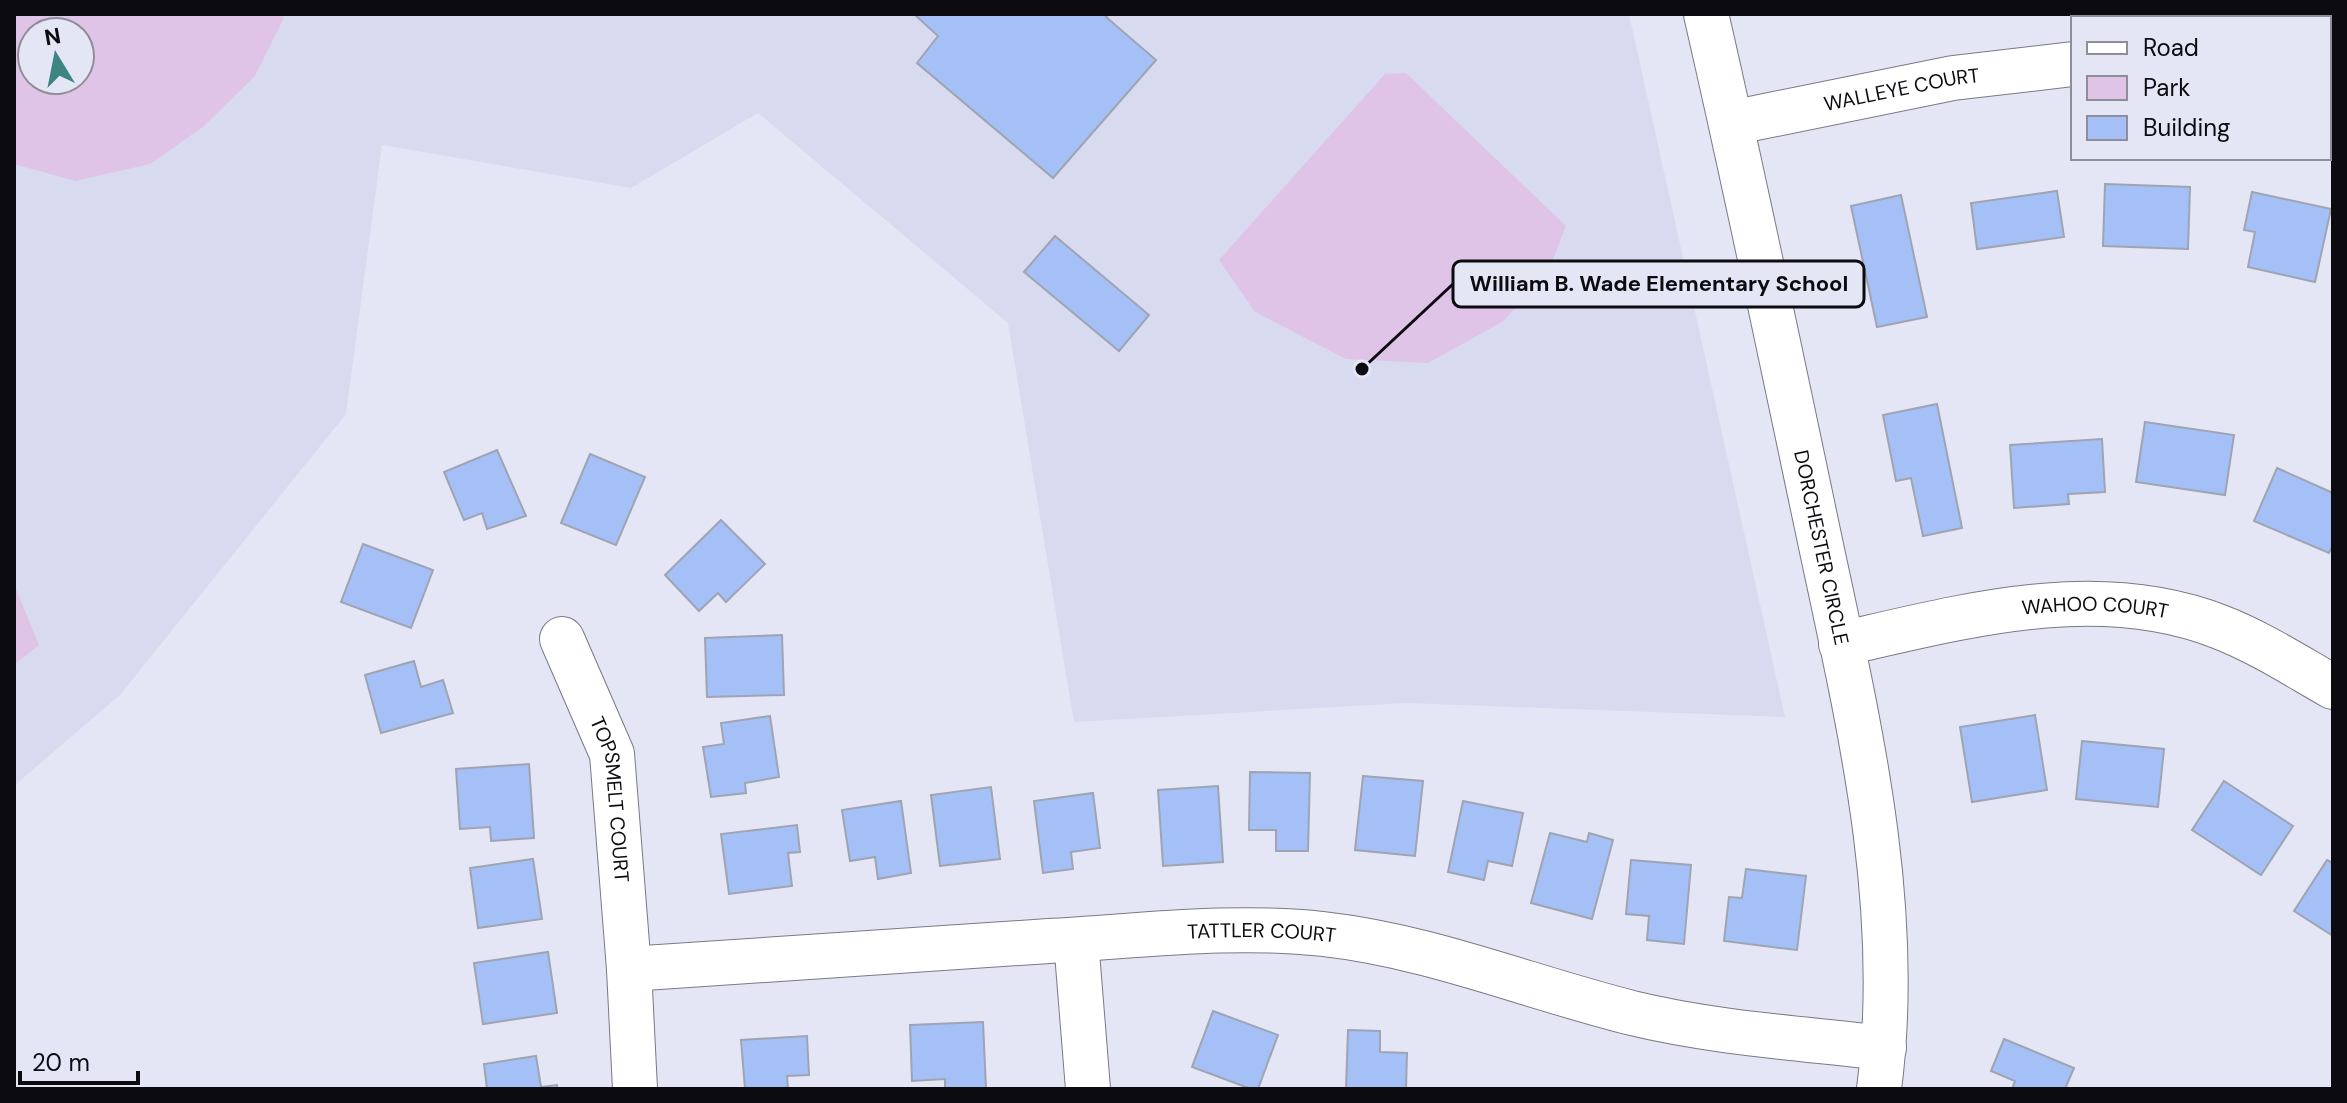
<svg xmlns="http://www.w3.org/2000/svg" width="2347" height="1103" viewBox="0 0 2347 1103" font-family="'DM Sans',sans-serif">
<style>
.built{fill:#d8daf0;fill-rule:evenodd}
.green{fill:#e0c4e8;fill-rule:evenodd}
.building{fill:#a5c0f6;stroke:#9ea4b1;stroke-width:2}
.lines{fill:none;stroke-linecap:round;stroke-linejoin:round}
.minor-casing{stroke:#797986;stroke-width:46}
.minor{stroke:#fff;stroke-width:44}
.labels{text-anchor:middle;stroke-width:6;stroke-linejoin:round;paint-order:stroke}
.street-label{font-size:20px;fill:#0b0b10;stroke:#e5e6f5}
.leader{fill:none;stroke:#0b0b10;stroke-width:3}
.callout-dot{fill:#0b0b10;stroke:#e5e6f5;stroke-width:3}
.callout{fill:#e5e6f5;stroke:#0b0b10;stroke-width:3}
.callout-label{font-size:22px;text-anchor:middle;font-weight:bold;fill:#0b0b10}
</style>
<rect width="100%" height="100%" fill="#e5e6f5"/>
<!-- built -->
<path class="built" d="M14,14h1615l156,703 -378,-14 -333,19 -66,-399 -250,-210 -127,75 -249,-43 -36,269 -226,281 -106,91zM32,32h48v48h-48z"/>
<!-- green -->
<g class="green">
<path d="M14,14h267l3,4 -29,58 -52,51 -53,37 -75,17 -61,-17zM32,32h48v48h-48z"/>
<path d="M1406,73l160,153 -19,49 -45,47 -74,41 -82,-4 -91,-47 -36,-52 166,-186z"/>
<path d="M14,584l25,61 -25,20z"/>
</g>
<!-- building -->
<g class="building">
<path d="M914,14h195l-3,3 50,43 -103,118 -136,-115 21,-27z"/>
<path d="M2105,184l85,3 -2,62 -85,-3z"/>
<path d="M2057,191l7,46 -87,12 -6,-46z"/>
<path d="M2252,192l79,17 -16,73 -67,-15 7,-35 -11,-2z"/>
<path d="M1901,195l26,122 -50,10 -26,-121z"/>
<path d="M1055,236l94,79 -30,36 -95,-79z"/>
<path d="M1937,404l25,124 -39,8 -12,-58 -15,3 -13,-66z"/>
<path d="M2145,422l89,13 -9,60 -89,-13z"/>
<path d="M2102,439l3,53 -37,2 1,10 -55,4 -4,-63z"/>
<path d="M497,450l29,66 -39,13 -5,-16 -18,7 -20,-48z"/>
<path d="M590,454l55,23 -29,68 -55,-22z"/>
<path d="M2277,468l56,25v52l-4,8 -75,-32z"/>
<path d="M721,520l44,44 -39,38 -8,-9 -19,18 -34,-36z"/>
<path d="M363,544l70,26 -22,58 -70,-26z"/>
<path d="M782,635l2,60 -77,2 -2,-59z"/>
<path d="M414,661l7,26 22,-7 10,33 -72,20 -16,-58z"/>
<path d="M2035,715l12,75 -75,12 -12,-75z"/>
<path d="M770,716l9,61 -34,6 1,10 -35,4 -8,-50 21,-3 -3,-21z"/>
<path d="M2082,741l82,8 -6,58 -82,-8z"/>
<path d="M529,764l5,74 -43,3 -1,-14 -30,2 -4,-60z"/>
<path d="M1250,772l60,1 -2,78h-32v-21h-27z"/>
<path d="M1363,776l60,5 -8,75 -60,-6z"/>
<path d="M2224,781l69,45 -32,49 -69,-45z"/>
<path d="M1218,786l5,76 -60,4 -5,-76z"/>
<path d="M991,787l9,72 -60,7 -9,-71z"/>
<path d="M1093,793l7,55 -29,4 2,17 -30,4 -9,-72z"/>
<path d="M901,801l10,72 -33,6 -3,-22 -25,4 -8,-51z"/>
<path d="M1463,801l60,12 -11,53 -24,-5 -4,19 -36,-8z"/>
<path d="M797,825l3,27 -12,1 4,33 -63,8 -8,-60z"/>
<path d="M1550,833l37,9 2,-9 24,7 -21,79 -61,-16z"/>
<path d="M533,859l9,60 -64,9 -8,-60z"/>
<path d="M1631,860l60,5 -7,79 -37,-4 2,-24 -23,-2z"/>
<path d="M2327,860l6,3v73l-39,-25z"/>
<path d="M1746,869l60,7 -9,74 -73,-9 5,-44 13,1z"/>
<path d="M548,952l9,61 -74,11 -9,-61z"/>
<path d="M1213,1011l65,24 -20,54h-7l-59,-22z"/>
<path d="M983,1022l3,67h-41v-10l-33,2 -2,-56z"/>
<path d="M1348,1030l32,1v21l27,1 -1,36h-60z"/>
<path d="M807,1036l2,39 -22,1 1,13h-43l-4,-49z"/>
<path d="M2004,1039l70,29 -9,21h-53l3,-8 -24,-10z"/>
<path d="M536,1056l5,31 16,-2 1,4h-71l-3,-25z"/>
</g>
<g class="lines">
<!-- minor casing -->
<g class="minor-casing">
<g id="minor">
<path id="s1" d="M1706,14c39,169 74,338 110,508 39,186 88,376 63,567"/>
<path d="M2268,18l1,-4"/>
<path d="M2329,106l4,2"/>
<path id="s2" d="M1731,123l222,-45 120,-14"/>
<path id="s3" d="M562,639l50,115 17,215 6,120"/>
<path id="s4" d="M1841,644c123,-28 256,-65 379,-17 39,15 76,39 113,60"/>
<path d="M1076,940l12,149"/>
<path id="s5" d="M629,969c140,-9 280,-18 420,-28 91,-5 183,-17 274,-7 107,12 205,53 309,79 82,20 168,25 252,35"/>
</g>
</g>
<!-- minor -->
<use href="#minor" class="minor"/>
</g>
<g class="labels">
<!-- street labels -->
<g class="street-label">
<text dy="7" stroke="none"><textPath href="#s2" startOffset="174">WALLEYE COURT</textPath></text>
<text dy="7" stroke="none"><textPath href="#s1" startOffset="546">DORCHESTER CIRCLE</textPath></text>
<text dy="7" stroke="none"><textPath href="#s4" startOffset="258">WAHOO COURT</textPath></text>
<text dy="7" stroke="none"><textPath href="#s3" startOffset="170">TOPSMELT COURT</textPath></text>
<text dy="7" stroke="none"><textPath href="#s5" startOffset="634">TATTLER COURT</textPath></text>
</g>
</g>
<!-- callouts -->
<path class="leader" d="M1362 369L1453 284"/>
<circle class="callout-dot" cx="1362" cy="369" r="8"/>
<rect class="callout" x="1453" y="261" width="411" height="46" rx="8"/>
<g class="callout-label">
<text x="1659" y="291">William B. Wade Elementary School</text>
</g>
<!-- border -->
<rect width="2347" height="1103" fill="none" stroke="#0b0b10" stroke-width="32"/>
<!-- legend -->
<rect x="2071" y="16" width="260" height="144" fill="#e5e6f5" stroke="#8e8e99" stroke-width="2"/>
<rect x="2087" y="42" width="40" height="12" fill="#ffffff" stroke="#8e8e99" stroke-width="2"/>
<text x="2143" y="56" font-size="24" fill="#0b0b10">Road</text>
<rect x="2087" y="76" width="40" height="24" fill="#e0c4e8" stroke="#8e8e99" stroke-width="2"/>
<text x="2143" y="96" font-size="24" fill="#0b0b10">Park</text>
<rect x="2087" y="116" width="40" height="24" fill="#a5c0f6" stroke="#8e8e99" stroke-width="2"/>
<text x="2143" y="136" font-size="24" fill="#0b0b10">Building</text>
<!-- north arrow -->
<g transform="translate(56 56) rotate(350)"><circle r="38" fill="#e5e6f5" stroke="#8e8e99" stroke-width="2"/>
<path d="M0-6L14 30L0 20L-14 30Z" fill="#3d8582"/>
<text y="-12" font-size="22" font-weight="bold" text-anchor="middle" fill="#0b0b10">N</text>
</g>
<!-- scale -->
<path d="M20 1071v12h118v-12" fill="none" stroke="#0b0b10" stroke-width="4"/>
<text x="32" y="1071" font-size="24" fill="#0b0b10" stroke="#e5e6f5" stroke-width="6" paint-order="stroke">20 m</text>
</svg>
